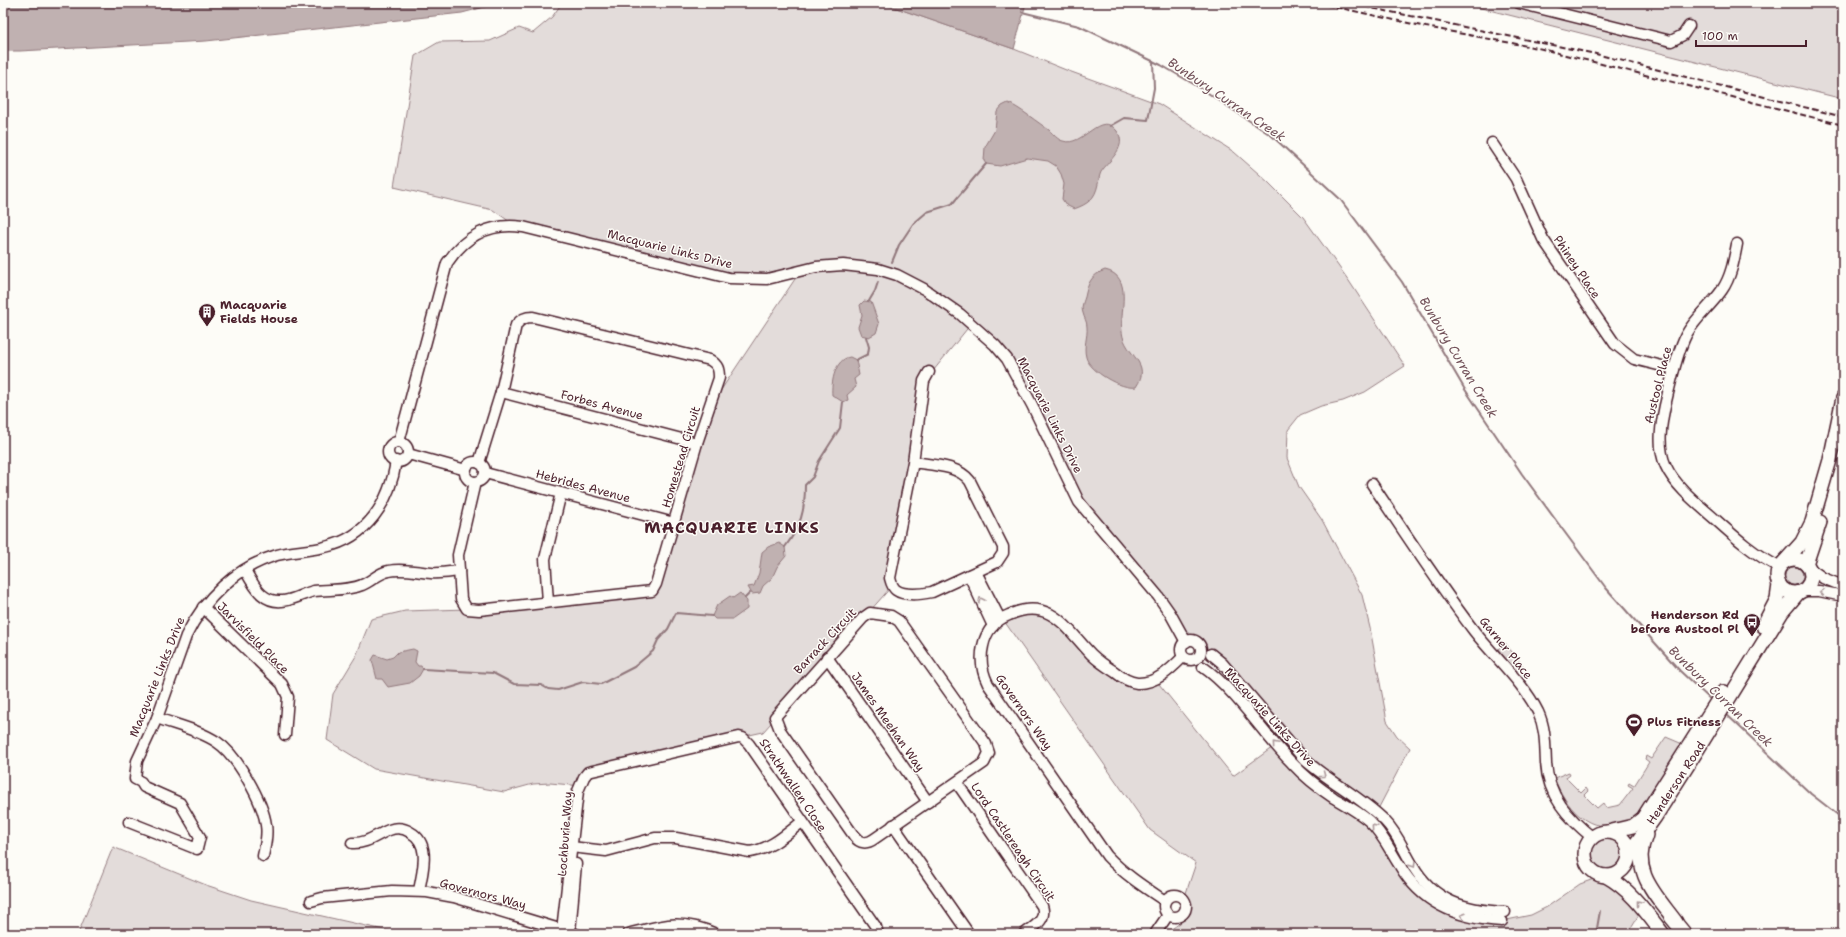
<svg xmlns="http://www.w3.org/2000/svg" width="1846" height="937" viewBox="0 0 1846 937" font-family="'Shantell Sans',sans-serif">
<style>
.green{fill:#e3dcda;stroke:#967e82}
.water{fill:#c0b1b1;stroke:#91777b}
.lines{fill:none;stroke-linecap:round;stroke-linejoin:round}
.stream{stroke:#91777b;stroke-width:2}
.minor-casing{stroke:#4a1f2b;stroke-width:13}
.major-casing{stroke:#4a1f2b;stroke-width:16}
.minor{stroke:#fdfcf7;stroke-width:10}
.major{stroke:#fdfcf7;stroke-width:13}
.rail{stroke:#4a1f2b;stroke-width:2;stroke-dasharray:6 3;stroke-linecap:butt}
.oneway{stroke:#ac999b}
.labels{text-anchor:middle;stroke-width:3;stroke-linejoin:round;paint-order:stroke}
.street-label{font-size:12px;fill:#4a1f2b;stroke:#fdfcf7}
.poi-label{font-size:12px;font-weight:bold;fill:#4a1f2b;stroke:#fdfcf7;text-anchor:start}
.water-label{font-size:13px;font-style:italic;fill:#73525a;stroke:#fdfcf7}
.district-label{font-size:16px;font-weight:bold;letter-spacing:1px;fill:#4a1f2b;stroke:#fdfcf7}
</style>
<rect width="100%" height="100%" fill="#fdfcf7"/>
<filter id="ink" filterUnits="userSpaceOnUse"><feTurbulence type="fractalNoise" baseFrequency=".025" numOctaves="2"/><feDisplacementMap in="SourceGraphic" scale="8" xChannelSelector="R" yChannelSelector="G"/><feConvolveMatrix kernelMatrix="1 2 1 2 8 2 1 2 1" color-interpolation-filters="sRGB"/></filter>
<g filter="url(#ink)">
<!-- green -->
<g class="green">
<path d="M562,3h320l132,46 52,21 93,34 75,48 34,30 35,35 46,64 56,85 -40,26 -22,9 -22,5 -21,9 -12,15 -1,28 12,29 23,33 40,75 8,33 17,93 10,15 13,12 -34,65 -48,-35 -104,-113 -24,-19 -5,-6 -8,2 -17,-29 -91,-111 -70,-141 -38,-37 -46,57 -33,205 -129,146 -175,39 -6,15 -32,-3 -17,1 -29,8 -130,-23 -47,-29 6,-46 23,-38 15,-37 34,-8 62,-2 184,-18 58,-183 92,-138 -57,10 -228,-54 -23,-16 -99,-23 21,-131 24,-14 51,-1 29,-13 14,5 19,-16z"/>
<path d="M1461,3h382v96z"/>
<circle cx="1794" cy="576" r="9"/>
<path d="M1044,610l59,54 34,19 18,-4 78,97 40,-29 92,71 46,65 91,38 29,-6 16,-8 33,-23 22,-8 41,32 -16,26h-463c14,-10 37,-20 22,-41l10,-30 -46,-33 -148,-212z"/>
<path d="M1505,643l18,23 -7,5 -18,-22z"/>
<path d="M1666,737l19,8 -49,74c-9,2 -18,6 -27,7 -28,2 -46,-26 -55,-48l15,-6 1,2 -4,3 2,3 13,13 5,-5 2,3 -4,4 13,13 6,-5 3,5 14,-3 13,-17 -5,-3 1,-2 5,3 15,-24 -4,-3 1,-3 5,3z"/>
<circle cx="1607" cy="855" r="16"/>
<path d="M113,847l93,38 45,15 151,34h-324z"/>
</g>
<!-- water -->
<g class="water">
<path d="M3,3h497l-38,10 -256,28 -186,10h-17z"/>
<path d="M882,3h144l-12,46z"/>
<path d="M1008,103c9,3 32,21 41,27 4,4 9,10 14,11 20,7 37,-32 54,-10 11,16 -7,28 -16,41 -2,4 -2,8 -3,12 -3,15 -10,20 -24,25l-8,-4 -4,-6 2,-15 -3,-10 -5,-8 -8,-5 -21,-3 -27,8 -14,-2 -2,-3 1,-14 10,-17 2,-18 5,-6z"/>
<path d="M1105,270c29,6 14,42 17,62 3,24 31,30 14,55 -14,3 -47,-16 -50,-30 -3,-11 2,-20 1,-30 0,-6 -3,-9 -4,-14 -2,-6 0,-10 2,-16 3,-14 6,-22 20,-27z"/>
<path d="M864,301l7,1 8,22 -3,9 -7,4 -8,-2 -3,-8 4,-12 -2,-10z"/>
<path d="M850,357l6,3 3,15 -5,4 2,8 -9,8 1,5 -5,2 -11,-7c-1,-13 3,-36 18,-38z"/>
<path d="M779,543l6,4 1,9 -9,11 -5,11 -9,8 -3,7 -8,1 -4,-7 6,-1 5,-13 3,-21 6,-5z"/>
<path d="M740,593l7,8v8l-14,10h-18l-3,-3 5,-11 13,-9 3,2z"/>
<path d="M413,649l4,2 -2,11 3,4h3l2,3 -4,7 -9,7 -22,4 -6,-8h-5l-5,-19 3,-5 12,4 6,-2 5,-5z"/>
</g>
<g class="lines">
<!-- stream -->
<g class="stream">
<path d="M1022,12l57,14 82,39 41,24 70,47 68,63 62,83 62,106 58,86 41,56 43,58 74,83 31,29"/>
<path d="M1110,126l14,-8 24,2 6,-32 -1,-27"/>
<path d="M892,262l7,-17 14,-21 14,-12 25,-8 34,-40"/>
<path d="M869,301l6,-10 3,-9"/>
<path d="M856,360l12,-6 1,-7 -3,-10"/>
<path d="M785,547c16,-21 20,-36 20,-62l8,-8 6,-16 21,-33 3,-26"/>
<path d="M745,598l5,-5"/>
<path d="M423,669l70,4 21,11 27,1 7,4 10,1 25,-8 18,2 33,-17 19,-16 5,-11 10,-11 8,-16 36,3"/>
<path d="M1725,713l86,81 32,25"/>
<path d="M1596,934l4,-23"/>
</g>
<!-- minor casing -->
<g class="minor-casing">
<g id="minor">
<path d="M1519,3l152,38 12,-6 6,-9"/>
<path d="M1492,143l24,36 27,60 72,105 19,15 40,10"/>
<path d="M1737,244c-3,16 -6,33 -15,46 -11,16 -27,28 -36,45 -9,18 -13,39 -18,58 -18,70 -4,82 48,127 20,18 39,35 63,47"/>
<path d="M501,392l196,51"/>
<path d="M399,442l48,-179c18,-27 44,-41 76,-36l206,51 38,1 49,-12 27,-2 35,4 19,6 27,14 36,25 35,31 12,14 25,46 47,97 79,94 12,17 16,29"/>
<circle cx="398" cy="452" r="10"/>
<path d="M408,454l58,16"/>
<path d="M913,462l-23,116c1,4 2,9 6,12 8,6 26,4 36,2l65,-30 6,-9v-6l-33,-66c-12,-16 -38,-16 -57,-19l11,-81 5,-9"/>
<circle cx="475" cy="472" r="10"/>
<path d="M485,473l189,50"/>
<path d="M475,482l-17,73 3,44 6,10 12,1 173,-19 4,-7 41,-141 22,-65c0,-9 -1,-13 -9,-18l-177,-43c-8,0 -12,2 -17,8l-15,67 -22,71"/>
<path d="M1372,484c33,49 66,100 102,147 21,27 49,51 64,81 8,17 7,34 8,51 2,33 22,55 47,75"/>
<path d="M1809,568l14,10 20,8"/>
<path d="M245,570c10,18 19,36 43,30 9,-2 17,-7 26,-9 15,-2 34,0 48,-6 10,-4 16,-12 27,-14 14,-3 28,1 42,2 9,1 19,-1 28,-2"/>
<path d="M976,572l24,47"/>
<path d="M969,575l24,51"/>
<path d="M1802,591h17l24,5"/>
<path d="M548,602l-3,-43 16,-66"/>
<path d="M203,607l79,77 6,13 -3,38"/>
<path d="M870,613l21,3 8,5 87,123 3,9 -5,10 -110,76c-7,5 -14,5 -20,-3l-74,-106 -5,-13 88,-99z"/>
<circle cx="1191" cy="650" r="10"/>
<path d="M1211,654l11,9 83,97c25,22 56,37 80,61 12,12 18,28 27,43 21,38 53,46 93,48"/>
<path d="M827,657l101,145"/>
<path d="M1203,667c33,23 60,67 89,96 12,13 27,25 42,35 12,7 25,14 35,23 14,13 21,30 31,45 22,38 60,53 102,55"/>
<path d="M157,718c19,7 42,12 60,24 20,13 46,60 49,83 2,11 -1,21 -3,31"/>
<path d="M957,783l85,123c5,14 -7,20 -18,28"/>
<path d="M129,822l68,27 3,-12 -20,-34 -36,-16 -3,-5 -6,-3 2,-18 20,-43 29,-82c18,-37 50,-69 91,-81 15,-4 32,-4 48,-8 42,-9 65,-45 71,-86"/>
<path d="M893,825l76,109"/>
<path d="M352,843c15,1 24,-8 37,-13 8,-3 15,-2 21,2 22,12 12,40 9,59"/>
<path d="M571,847l35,4 49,-13h21l74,14c21,-3 36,-18 52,-30"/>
<circle cx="1175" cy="906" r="11"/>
<path d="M311,901l11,-3 70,-7 35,1 27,5 122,37"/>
<path d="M1165,901c-21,-14 -41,-27 -58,-45l-119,-172c-6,-12 -8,-25 -5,-38 3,-15 13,-26 26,-31 41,-19 58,14 82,39 7,7 16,13 24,18 6,5 14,10 22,11 19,1 34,-14 46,-26"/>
<path d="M562,930l16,-139 6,-14 4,-5 151,-35 4,1 6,6 127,183 2,7"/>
<path d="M570,932l6,-68"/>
<path d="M628,934c35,-9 52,-16 88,0"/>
<path d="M1155,934l13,-19"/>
</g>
</g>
<!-- major casing -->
<g class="major-casing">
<g id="major">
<circle cx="1794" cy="576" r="17"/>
<path d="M1784,562l18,-20 10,-20 18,-62 13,-62"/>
<path d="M1806,564l14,-42"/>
<path d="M1763,626l14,-27 2,-14"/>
<path d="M1608,832l25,-6 10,-8 80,-126"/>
<circle cx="1607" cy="854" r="22"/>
<path d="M1646,835c-16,36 10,60 30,87"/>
<path d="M1629,853l26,-36 41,-65 86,-140 17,-20"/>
<path d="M1606,876c25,14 40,36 57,58"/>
<path d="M1671,917l14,17"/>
</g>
</g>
<!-- minor -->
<use href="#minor" class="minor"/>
<!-- major -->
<use href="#major" class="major"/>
<!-- rail -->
<g class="rail">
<path d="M1318,3l108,24 112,21 305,77"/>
<path d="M1347,3l249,51 247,63"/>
</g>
</g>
<!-- one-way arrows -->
<defs><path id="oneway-chevron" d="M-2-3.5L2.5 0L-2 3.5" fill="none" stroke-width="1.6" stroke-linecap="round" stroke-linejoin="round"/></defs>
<g class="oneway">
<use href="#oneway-chevron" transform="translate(1822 592) rotate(-171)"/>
<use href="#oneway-chevron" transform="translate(981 600) rotate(-116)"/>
<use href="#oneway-chevron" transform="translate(1275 744) rotate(-131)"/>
<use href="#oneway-chevron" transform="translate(1323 775) rotate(37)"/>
<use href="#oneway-chevron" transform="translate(1374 827) rotate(-131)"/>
<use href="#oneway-chevron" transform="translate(1413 865) rotate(58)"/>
<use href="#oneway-chevron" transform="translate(1639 903) rotate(-130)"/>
<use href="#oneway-chevron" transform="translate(1463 916) rotate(-163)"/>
</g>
</g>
<!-- icons -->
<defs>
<g id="building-pin" transform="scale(0.9)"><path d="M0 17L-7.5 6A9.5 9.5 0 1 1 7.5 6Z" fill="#4a1f2b" stroke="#fdfcf7"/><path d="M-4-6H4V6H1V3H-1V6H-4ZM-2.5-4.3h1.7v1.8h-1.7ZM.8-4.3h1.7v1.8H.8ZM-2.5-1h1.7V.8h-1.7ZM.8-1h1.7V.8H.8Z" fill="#fff"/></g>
<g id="bus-pin" transform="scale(0.9)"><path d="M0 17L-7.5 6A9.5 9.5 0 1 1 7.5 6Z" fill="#4a1f2b" stroke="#fdfcf7"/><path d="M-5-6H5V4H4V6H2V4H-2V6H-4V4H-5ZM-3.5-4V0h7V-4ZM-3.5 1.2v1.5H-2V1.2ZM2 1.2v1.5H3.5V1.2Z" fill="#fff"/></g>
<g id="stadium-pin" transform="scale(0.9)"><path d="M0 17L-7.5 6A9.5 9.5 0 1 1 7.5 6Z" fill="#4a1f2b" stroke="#fdfcf7"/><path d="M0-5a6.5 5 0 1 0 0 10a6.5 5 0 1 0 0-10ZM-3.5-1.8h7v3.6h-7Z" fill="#fff"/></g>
</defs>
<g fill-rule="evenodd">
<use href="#building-pin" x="207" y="312"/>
<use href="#bus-pin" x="1752" y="622"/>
<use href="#stadium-pin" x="1634" y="722"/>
</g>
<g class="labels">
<!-- street labels -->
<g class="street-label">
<text transform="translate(670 249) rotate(14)" y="4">Macquarie Links Drive</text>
<text transform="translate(1577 267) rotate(56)" y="4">Phiney Place</text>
<text transform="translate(1658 385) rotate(-76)" y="4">Austool Place</text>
<text transform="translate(602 405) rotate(15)" y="4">Forbes Avenue</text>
<text transform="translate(1050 415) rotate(63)" y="4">Macquarie Links Drive</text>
<text transform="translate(681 457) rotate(-73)" y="4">Homestead Circuit</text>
<text transform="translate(583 486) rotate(15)" y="4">Hebrides Avenue</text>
<text transform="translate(253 638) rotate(45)" y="4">Jarvisfield Place</text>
<text transform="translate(825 641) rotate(-47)" y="4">Barrack Circuit</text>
<text transform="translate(1506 648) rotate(51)" y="4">Garner Place</text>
<text transform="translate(157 677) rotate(-68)" y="4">Macquarie Links Drive</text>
<text transform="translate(1024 712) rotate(55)" y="4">Governors Way</text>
<text transform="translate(1270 717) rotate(48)" y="4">Macquarie Links Drive</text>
<text transform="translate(888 722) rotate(55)" y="4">James Meehan Way</text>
<text transform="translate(1676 783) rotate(-57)" y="4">Henderson Road</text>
<text transform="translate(793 785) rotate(56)" y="4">Strathwallen Close</text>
<text transform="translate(565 834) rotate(-86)" y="4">Lochburie Way</text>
<text transform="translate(1013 842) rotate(56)" y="4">Lord Castlereagh Circuit</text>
<text transform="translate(483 894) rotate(15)" y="4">Governors Way</text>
</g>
<!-- poi labels -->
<g class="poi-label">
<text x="220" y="309">Macquarie<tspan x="220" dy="14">Fields House</tspan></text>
<text x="1739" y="619" text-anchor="end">Henderson Rd<tspan x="1739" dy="14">before Austool Pl</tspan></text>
<text x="1647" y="726">Plus Fitness</text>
</g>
<!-- water labels -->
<g class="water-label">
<text transform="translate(1227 99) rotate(34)" y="5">Bunbury Curran Creek</text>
<text transform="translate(1459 357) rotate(59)" y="5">Bunbury Curran Creek</text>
<text transform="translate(1721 696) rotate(44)" y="5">Bunbury Curran Creek</text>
</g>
<!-- district labels -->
<g class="district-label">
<text x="732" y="533">MACQUARIE LINKS</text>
</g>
</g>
<!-- margin -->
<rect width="1846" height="937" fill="none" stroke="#fdfcf7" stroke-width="16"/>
<rect x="8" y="8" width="1830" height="921" fill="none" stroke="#4a1f2b" stroke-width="1.5" filter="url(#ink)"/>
<!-- scale -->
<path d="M1696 40v6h110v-6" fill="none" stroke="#4a1f2b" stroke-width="2"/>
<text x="1702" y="40" font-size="12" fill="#4a1f2b" stroke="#fdfcf7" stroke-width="3" paint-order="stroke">100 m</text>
</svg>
